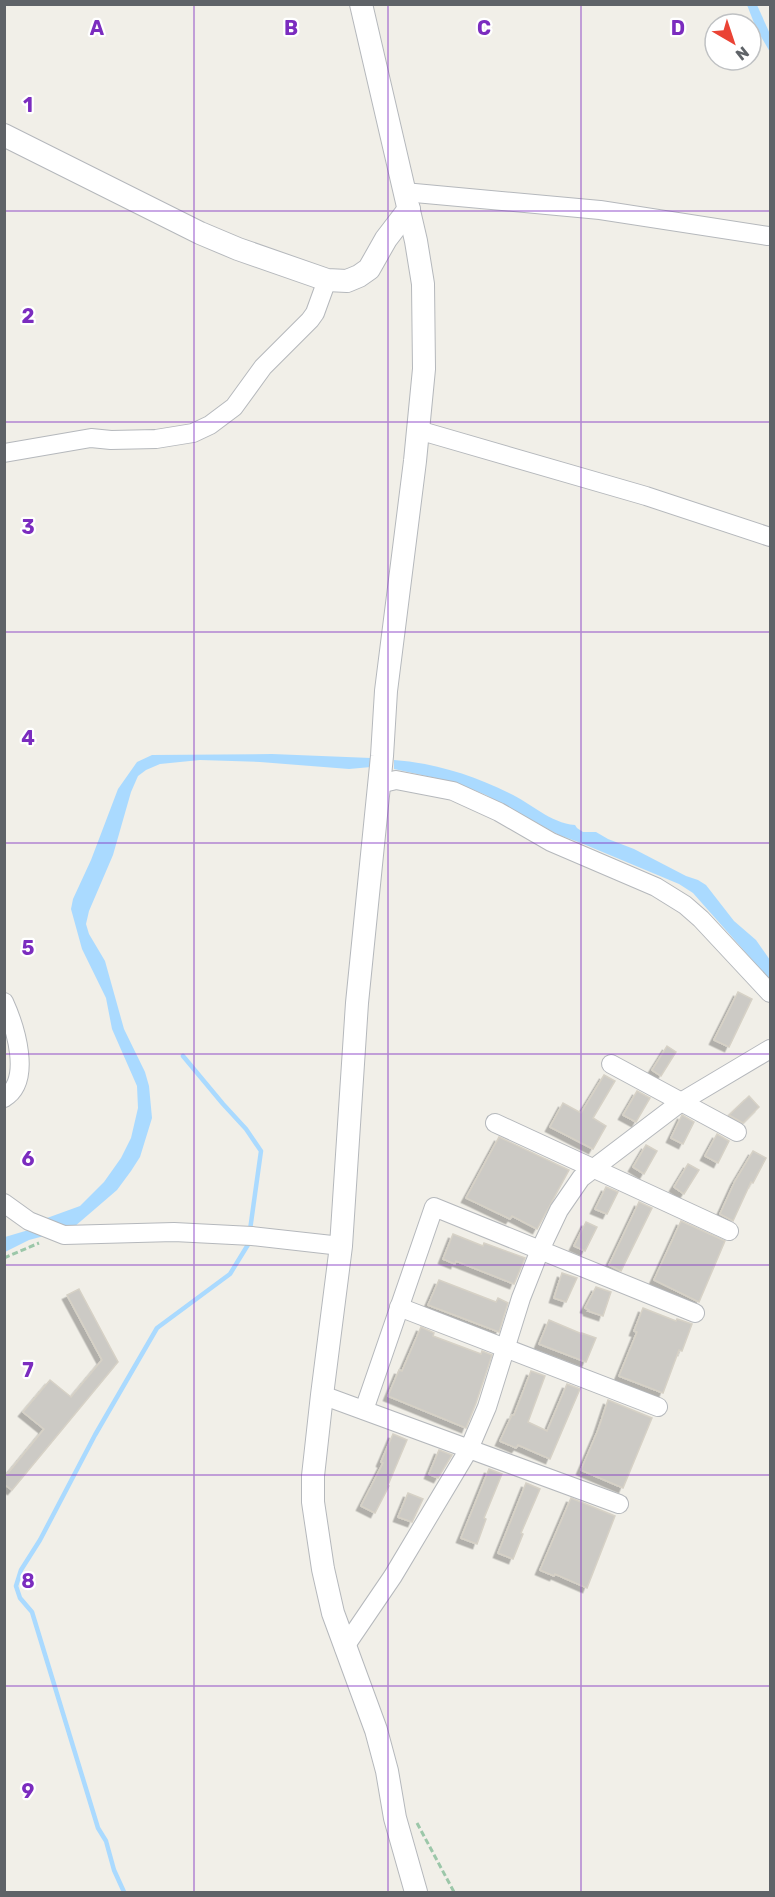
<svg xmlns="http://www.w3.org/2000/svg" width="775" height="1897" viewBox="0 0 775 1897" font-family="Rubik,sans-serif">
<style>
.water{fill:#aadaff}
.lines{fill:none;stroke-linecap:round;stroke-linejoin:round}
.stream{stroke:#aadaff;stroke-width:4.5}
.building{fill:#cccac5;stroke:#d6d1c6;stroke-width:1.5;filter:url(#shadow)}
.minor-casing{stroke:#b5b8bc;stroke-width:20}
.tertiary-casing{stroke:#b5b8bc;stroke-width:24}
.path{stroke:#9cc7a9;stroke-width:3;stroke-dasharray:6 3;stroke-linecap:butt}
.minor{stroke:#fff;stroke-width:18}
.tertiary{stroke:#fff;stroke-width:22}
.grid{fill:none;stroke:#7b2cbf;stroke-width:1.5;stroke-opacity:0.55}
.grid-label{font-size:20px;text-anchor:middle;font-weight:bold;fill:#7b2cbf;stroke:#fff;stroke-width:4.5;stroke-linejoin:round;paint-order:stroke}
</style>
<defs>
<filter id="shadow"><feDropShadow dx="-4.5" dy="4.5" stdDeviation="0" flood-color="#0004"/></filter>
</defs>
<rect width="100%" height="100%" fill="#f1efe8"/>
<!-- water -->
<g class="water">
<path d="M747,5h10l13,29v18l-14,-24z"/>
<path d="M272,754l99,4v9l-22,2 -89,-7 -60,-2 -40,4 -14,6 -8,6 -7,16 -18,63 -24,56 -3,13 3,10 16,27 19,68 21,43 4,14 3,32 -12,39 -9,14 -14,19 -43,37h-16l-11,-9 33,-12 24,-24 17,-24 10,-20 7,-30 -1,-22 -25,-57 -6,-31 -24,-49 -11,-40 2,-10 18,-39 27,-71 19,-27 15,-7z"/>
<path d="M394,760c40,3 79,15 115,33 22,10 41,30 66,32l2,3 6,4h13l12,7 26,10 52,27 12,4 8,5 28,36 22,19 14,20v20l-77,-87 -14,-9 -98,-41 -22,-8 -73,-40 -32,-13 -60,-13z"/>
<path d="M32,1229l12,7 -15,4 -24,12v-15z"/>
</g>
<g class="lines">
<!-- stream -->
<g class="stream">
<path d="M183,1056l40,48 23,25 15,22 -11,79"/>
<path d="M124,1892l-10,-22 -8,-29 -8,-13 -66,-216 -12,-14 -4,-12 5,-16 19,-30 55,-105 62,-107 73,-54 19,-31"/>
</g>
</g>
<!-- building -->
<g class="building">
<path d="M738,992l14,7 -23,48 -15,-7z"/>
<path d="M667,1046l9,6 -15,24 -9,-6z"/>
<path d="M604,1075l11,6 -22,37 13,8 -13,23 -43,-22 13,-24 18,10z"/>
<path d="M637,1091l13,7 -14,24 -13,-7z"/>
<path d="M749,1096l10,11 -16,16 -14,-8z"/>
<path d="M682,1115l12,7 -11,22 -12,-6z"/>
<path d="M717,1134l12,7 -11,22 -13,-7z"/>
<path d="M499,1137l70,33 -32,59 -25,-13 -2,3 -44,-21z"/>
<path d="M646,1145l11,6 -13,23 -11,-7z"/>
<path d="M753,1151l13,7 -13,25 -2,-1 -18,39 -13,-7 15,-33z"/>
<path d="M688,1164l11,6 -15,24 -10,-7z"/>
<path d="M606,1187l12,5 -11,22 -12,-5z"/>
<path d="M639,1202l13,6 -31,63 -12,-6z"/>
<path d="M681,1221l44,20 -26,61 -45,-22z"/>
<path d="M586,1222l11,5 -12,24 -11,-5z"/>
<path d="M453,1234l30,12 1,-3 41,15 -11,26 -58,-23 -1,3 -12,-5z"/>
<path d="M562,1273l15,5 -11,24 -12,-4z"/>
<path d="M439,1280l57,22 2,-4 10,5 -9,29 -71,-27z"/>
<path d="M596,1287l15,5 -8,24 -15,-5 1,-1 -4,-2z"/>
<path d="M79,1289l39,73 -106,128 -8,-6v-6l40,-49 -21,-17 27,-32 21,17 31,-37 -35,-65z"/>
<path d="M643,1308l33,13 1,-2 15,5 -10,27 -3,-1 -16,43 -44,-17 18,-44 -3,-1z"/>
<path d="M549,1320l33,14v-1l14,5 -10,24 -47,-18z"/>
<path d="M421,1327l13,6 -1,3 48,18 1,-3 10,4 -16,48 -10,25 -78,-32 11,-26 3,1z"/>
<path d="M531,1371l14,5 -17,46 19,9 20,-47 13,5 -30,70 -32,-14 -2,3 -16,-7 12,-26h2z"/>
<path d="M608,1400l44,18 -29,70 -42,-18 17,-40z"/>
<path d="M393,1434l14,6 -19,45 1,1 -14,27 -14,-7 22,-43 -2,-1z"/>
<path d="M439,1450l13,5 -14,23 -9,-4z"/>
<path d="M489,1469l13,5 -18,44 2,1 -9,25 -16,-6z"/>
<path d="M526,1483l14,6 -19,44 2,1 -10,25 -15,-6z"/>
<path d="M408,1493l15,6 -11,23 -14,-5z"/>
<path d="M571,1498l44,18 -28,72 -32,-14 -1,2 -14,-6z"/>
</g>
<g class="lines">
<!-- minor casing -->
<g class="minor-casing">
<g id="minor">
<path d="M404,192l196,18 168,26"/>
<path d="M418,430l228,66 124,41"/>
<path d="M4,453l87,-15 20,2 45,-1 37,-6 17,-8 24,-18 29,-40 47,-47 5,-7 12,-33"/>
<path d="M379,784l17,-4 57,11 46,21 52,30 105,45 29,18 16,14 69,74"/>
<path d="M4,1002c11,24 29,79 0,96"/>
<path d="M611,1064l126,68"/>
<path d="M495,1123l234,108"/>
<path d="M4,1203l25,18 35,14 110,-3 78,4 89,10"/>
<path d="M399,1307l259,100"/>
<path d="M322,1395l297,109"/>
<path d="M364,1410l70,-203 261,106"/>
<path d="M344,1648l49,-72 76,-127 18,-42 34,-109 19,-48 19,-40 22,-32 100,-76 89,-53"/>
</g>
</g>
<!-- tertiary casing -->
<g class="tertiary-casing">
<g id="tertiary">
<path d="M361,4l55,237 7,43 1,85 -9,92 -29,230 -4,65 -25,247 -16,243 -19,149 -9,81v26l10,67 10,44 43,117 11,41 8,47 21,74"/>
<path d="M4,135l196,98 38,16 89,31 20,1 12,-5 10,-7 17,-30 23,-30"/>
</g>
</g>
<!-- path -->
<g class="path">
<path d="M4,1258l35,-15"/>
<path d="M417,1823l37,69"/>
</g>
<!-- minor -->
<use href="#minor" class="minor"/>
<!-- tertiary -->
<use href="#tertiary" class="tertiary"/>
</g>
<!-- grid -->
<path class="grid" d="M194,4v1888M388,4v1888M581,4v1888M4,211h766M4,422h766M4,632h766M4,843h766M4,1054h766M4,1265h766M4,1475h766M4,1686h766"/>
<g class="grid-label">
<text x="97" y="35">A</text>
<text x="291" y="35">B</text>
<text x="484" y="35">C</text>
<text x="678" y="35">D</text>
<text x="28" y="112">1</text>
<text x="28" y="323">2</text>
<text x="28" y="534">3</text>
<text x="28" y="745">4</text>
<text x="28" y="955">5</text>
<text x="28" y="1166">6</text>
<text x="28" y="1377">7</text>
<text x="28" y="1588">8</text>
<text x="28" y="1798">9</text>
</g>
<!-- border -->
<rect width="775" height="1897" fill="none" stroke="#5f6368" stroke-width="12"/>
<!-- north arrow -->
<g transform="translate(733 42) rotate(141)"><circle r="28" fill="#ffffff" stroke="#bfc1c3" stroke-width="1.5"/>
<path d="M0-4.5L10 22L0 15L-10 22Z" fill="#ea4335"/>
<text y="-9" font-size="16" font-weight="bold" text-anchor="middle" fill="#5f6368">N</text>
</g>
</svg>
